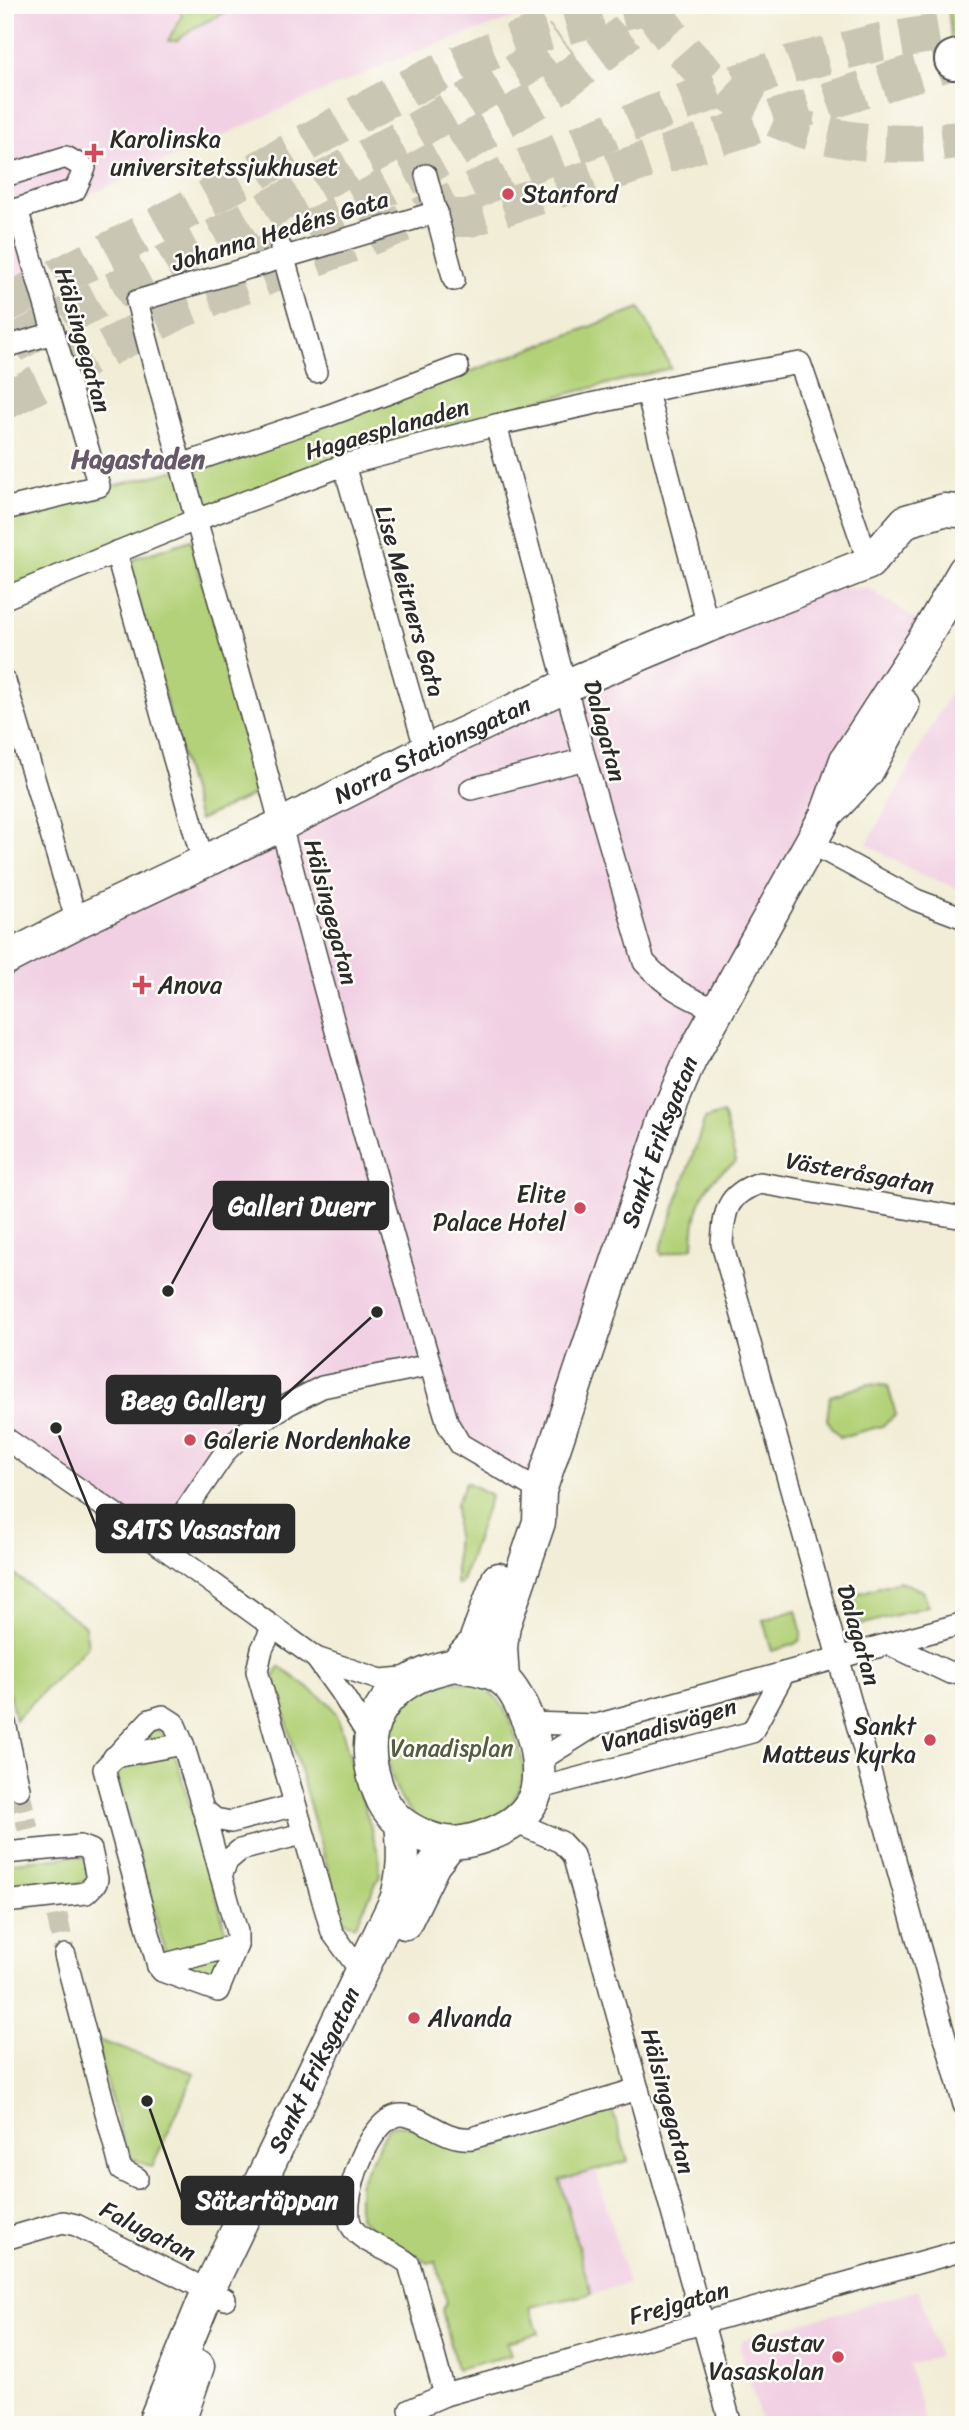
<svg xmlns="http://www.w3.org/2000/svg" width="969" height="2430" viewBox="0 0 969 2430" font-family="Sriracha,sans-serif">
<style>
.built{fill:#f1d0e3}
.green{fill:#b3d178;stroke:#6f7e52;stroke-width:2}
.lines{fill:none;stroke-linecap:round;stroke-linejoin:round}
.street-tunnel{stroke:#c9c6b4;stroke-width:21;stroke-dasharray:21 10;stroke-linecap:butt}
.highway-tunnel{stroke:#c9c6b4;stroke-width:38;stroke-dasharray:38 19;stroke-linecap:butt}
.street-casing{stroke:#494845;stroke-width:24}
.secondary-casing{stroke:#494845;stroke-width:35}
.highway-casing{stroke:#494845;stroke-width:42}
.street{stroke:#fff;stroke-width:21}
.secondary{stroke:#fff;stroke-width:32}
.highway{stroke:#fff;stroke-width:38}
.rail-casing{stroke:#2b2b2b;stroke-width:8}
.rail{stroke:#fdfcf7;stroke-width:5;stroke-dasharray:16;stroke-linecap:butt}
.poi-dot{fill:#d1495b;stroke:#fdfcf7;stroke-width:2.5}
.labels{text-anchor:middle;stroke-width:5;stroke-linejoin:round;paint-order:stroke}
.poi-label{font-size:24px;fill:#2b2b2b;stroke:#fdfcf7;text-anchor:start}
.street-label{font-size:24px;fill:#2b2b2b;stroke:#fdfcf7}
.park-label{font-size:24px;fill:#545d42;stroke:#fdfcf7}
.neighbourhood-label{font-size:26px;font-weight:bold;fill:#665969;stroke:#fdfcf7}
.leader{fill:none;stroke:#2b2b2b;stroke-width:2.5}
.callout-dot{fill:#2b2b2b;stroke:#fdfcf7;stroke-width:2.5}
.callout{fill:#2b2b2b;stroke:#2b2b2b;stroke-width:2.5}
.callout-label{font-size:26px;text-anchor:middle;font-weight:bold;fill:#fff}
</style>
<rect width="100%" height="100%" fill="#fdfcf7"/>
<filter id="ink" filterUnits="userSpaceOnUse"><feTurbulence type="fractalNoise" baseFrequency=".0143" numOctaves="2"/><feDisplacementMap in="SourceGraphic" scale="14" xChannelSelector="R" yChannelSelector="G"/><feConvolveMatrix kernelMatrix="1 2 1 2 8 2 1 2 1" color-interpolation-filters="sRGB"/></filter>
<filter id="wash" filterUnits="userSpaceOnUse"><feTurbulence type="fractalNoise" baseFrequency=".00686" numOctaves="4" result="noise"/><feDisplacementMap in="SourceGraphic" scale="28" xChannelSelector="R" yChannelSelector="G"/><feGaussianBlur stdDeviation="1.57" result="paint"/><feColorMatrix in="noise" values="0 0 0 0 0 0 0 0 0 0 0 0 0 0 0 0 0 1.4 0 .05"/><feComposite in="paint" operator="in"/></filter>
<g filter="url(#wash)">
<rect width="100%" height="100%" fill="#f1edd6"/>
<!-- built -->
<g class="built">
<path d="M5,5h548l-133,45 -134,57 -206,92 -75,22z"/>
<path d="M18,222l29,106 -42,12v-114z"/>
<path d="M868,588l52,34 -234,437 -148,427 -76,-43 -30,-80 -113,27 -76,41 -82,113 -156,-108v-481l193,-101 629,-265z"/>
<path d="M964,686v205l-51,-20 -46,-27 85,-154z"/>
<path d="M596,2171l32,112 -36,11 -32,-114z"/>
<path d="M919,2290l19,66 -29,9 17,60h-164l-22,-78 4,-8z"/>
</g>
<!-- green -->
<g class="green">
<path d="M179,5h61l-45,22 -19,14h-8l14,-25z"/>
<path d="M948,5h16v39l-12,4z"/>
<path d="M640,308l31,60 -188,47 -137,41 -341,140v-84l181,-44 270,-91z"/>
<path d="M191,540l66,245 -6,11 -52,24 -69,-249 1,-8 5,-5z"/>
<path d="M723,1113l13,49c-7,5 -17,11 -22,17 -16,18 -21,45 -21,68l-31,8 -2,-4 45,-132z"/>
<path d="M869,1384l19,2 8,29 -14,11 -42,11 -13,-17 3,-24z"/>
<path d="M466,1482l25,13 -30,89 -3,1 -2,-2v-79z"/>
<path d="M5,1568l80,58 3,20 -73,74 -10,-47z"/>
<path d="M899,1581l24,10 5,15 -67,19 -5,-4 -6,-25z"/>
<path d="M796,1610c9,35 9,31 -24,41l-9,-31z"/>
<path d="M280,1667l50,37 8,13 41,139 1,19 -24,50 -11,-3 -5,-8 -66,-237z"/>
<path d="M451,1681c11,1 22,1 32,7 18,9 26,28 32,47 4,10 9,25 8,36 -1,36 -35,54 -66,57 -22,2 -38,-4 -51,-22 -23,-33 -31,-89 10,-114 9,-5 25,-7 35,-11z"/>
<path d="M159,1729l13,15 58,201 -15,37 -32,-12 -17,-14 -50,-184 32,-39z"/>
<path d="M74,1856l12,2 2,21 -11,6 -72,6v-28z"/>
<path d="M94,2039l101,34 -43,94 -25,-11z"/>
<path d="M612,2110l16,51 -68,19 31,114 -61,13 9,26 -32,9 4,13 -54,14 -15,-59 5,-8 -11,-41 -9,2c-23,-18 -48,-23 -68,-46v-33l30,-58 17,-1 49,22 17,2z"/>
</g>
</g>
<g filter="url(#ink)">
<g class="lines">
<!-- street-tunnel -->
<g class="street-tunnel">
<path d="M19,1789l9,40"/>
<path d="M57,1915l8,40"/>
</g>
<!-- highway-tunnel -->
<g class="highway-tunnel">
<path d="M650,5c69,116 186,153 314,134"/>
<path d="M447,218h23l484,-158"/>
<path d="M256,259l199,-109 97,-60 54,-40 50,-45"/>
<path d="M5,304c73,-37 145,-73 216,-113 91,-50 180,-106 278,-143 49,-19 101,-33 152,-43"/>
<path d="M13,344l389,-205 134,-79 26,-22"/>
<path d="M5,401l177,-92 235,-91 102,-49 152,-62 120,-43 89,-22 84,-13"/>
</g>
<!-- street casing -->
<g class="street-casing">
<g id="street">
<path d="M426,175l28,105"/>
<path d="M5,176l61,-19 19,11 -10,22 -69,23"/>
<path d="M437,212l-300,89c42,165 91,327 135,491 56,211 113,423 176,632l12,20 80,47"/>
<path d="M281,248l35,124"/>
<path d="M5,347l49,-14"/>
<path d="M647,392l61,234"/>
<path d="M496,425l89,334 59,203c26,28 41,34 74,49"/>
<path d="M181,465l149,-50 128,-48"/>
<path d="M344,465l82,286"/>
<path d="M5,509l94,-23 -82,-277"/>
<path d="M116,552l87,310"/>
<path d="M5,598l183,-75 156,-58 152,-40 190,-42 114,-20 69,200"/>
<path d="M5,681l72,241"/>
<path d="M471,789l114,-30"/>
<path d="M811,843l105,57 48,18"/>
<path d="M964,1218l-204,-35c-34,11 -36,29 -38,61l242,861"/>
<path d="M5,1438l156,108 155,112 65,22 32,-3"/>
<path d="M161,1546l65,-95 18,-18 43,-28 35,-18 108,-22"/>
<path d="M273,1627l-11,22 -5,22 75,261 30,41"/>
<path d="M889,1644l61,29 14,-3"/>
<path d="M316,1658l28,39 27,43"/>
<path d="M5,1723l14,66"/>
<path d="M529,1723l67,2"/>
<path d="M114,1757l69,-13"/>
<path d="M537,1762l59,-37 368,-102"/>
<path d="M537,1789l215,-57 32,-59"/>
<path d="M295,1805l-64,17 -16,-3 -12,-10 -20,-65 -9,-21 -11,-7 -13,4 -46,49 54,197 4,5 56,20 19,-46v-13l-16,-56 6,-15 13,-11 62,-16"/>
<path d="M203,1809l18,67"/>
<path d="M515,1822l46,20 12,13 158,570"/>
<path d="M5,1853l75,-7 11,4 6,29 -1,4 -10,10 -81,9"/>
<path d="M65,1955l56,215 16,8"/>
<path d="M158,1966l79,-21"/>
<path d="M5,2239l58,-17 13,3 149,74"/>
<path d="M445,2395l-36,-131c-17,-15 -47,-20 -57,-37 -14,-25 19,-114 50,-112 23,1 41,26 70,23l166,-49"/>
<path d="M410,2410l35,-15 519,-145"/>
</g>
</g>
<!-- secondary casing -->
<g class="secondary-casing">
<g id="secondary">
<path d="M834,807l33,-35 36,-67"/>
<path id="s1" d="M5,959l72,-37 204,-97 145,-74 139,-65 143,-60 161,-63 37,-42 38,-11 15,1"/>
<path d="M455,1665c15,3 38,5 50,16 23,24 43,88 28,119 -10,19 -26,28 -45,35 -21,8 -39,11 -61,2 -18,-7 -35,-18 -44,-36 -33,-70 -2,-122 72,-136z"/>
<path d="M455,1665l19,-21 24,-65"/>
<path id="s2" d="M503,1680l-2,-33 3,-22 35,-103 1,-31 125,-372 25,-59 136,-245 20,-55 80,-124 38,-65"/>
<path d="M405,1923l29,-59 16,-20"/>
<path id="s3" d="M153,2425l55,-134 188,-391c8,-27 8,-49 5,-76"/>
<path d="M178,2425l20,-59"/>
</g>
</g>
<!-- highway casing -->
<g class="highway-casing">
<path id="highway" d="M954,60l10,-3"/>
</g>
<!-- street -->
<use href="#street" class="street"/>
<!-- secondary -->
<use href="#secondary" class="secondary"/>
<!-- highway -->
<use href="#highway" class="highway"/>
<!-- rail casing -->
<g class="rail-casing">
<path id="rail" d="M961,96l3,-1"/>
</g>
<!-- rail -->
<use href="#rail" class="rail"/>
</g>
</g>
<!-- markers -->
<g class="poi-dot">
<path d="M90.5 142.5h7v7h7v7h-7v7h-7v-7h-7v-7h7z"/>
<circle cx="508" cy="194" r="7"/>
<path d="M138.5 974.5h7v7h7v7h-7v7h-7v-7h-7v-7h7z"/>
<circle cx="580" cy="1208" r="7"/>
<circle cx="190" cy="1440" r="7"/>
<circle cx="930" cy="1740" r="7"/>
<circle cx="414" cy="2018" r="7"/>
<circle cx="838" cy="2357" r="7"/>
</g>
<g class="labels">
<!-- poi labels -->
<g class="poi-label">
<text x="110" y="147">Karolinska<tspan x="110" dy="28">universitetssjukhuset</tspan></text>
<text x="522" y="202">Stanford</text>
<text x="158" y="993">Anova</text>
<text x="566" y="1202" text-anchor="end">Elite<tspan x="566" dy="28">Palace Hotel</tspan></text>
<text x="204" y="1448">Galerie Nordenhake</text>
<text x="916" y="1734" text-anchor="end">Sankt<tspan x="916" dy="28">Matteus kyrka</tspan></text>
<text x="428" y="2026">Alvanda</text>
<text x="824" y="2351" text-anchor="end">Gustav<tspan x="824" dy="28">Vasaskolan</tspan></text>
</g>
<!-- street labels -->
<g class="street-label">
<text transform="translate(280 231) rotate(-17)" y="8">Johanna Hedéns Gata</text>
<text transform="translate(83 340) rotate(74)" y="8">Hälsingegatan</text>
<text transform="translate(387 429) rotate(-16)" y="8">Hagaesplanaden</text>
<text transform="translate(410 601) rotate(74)" y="8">Lise Meitners Gata</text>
<text transform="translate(605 731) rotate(75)" y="8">Dalagatan</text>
<text dy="8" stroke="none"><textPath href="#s1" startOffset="476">Norra Stationsgatan</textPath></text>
<text transform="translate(331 912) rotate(75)" y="8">Hälsingegatan</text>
<text dy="8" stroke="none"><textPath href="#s2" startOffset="564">Sankt Eriksgatan</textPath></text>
<text transform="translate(860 1173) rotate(10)" y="8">Västeråsgatan</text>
<text transform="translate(859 1635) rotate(74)" y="8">Dalagatan</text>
<text transform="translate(669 1725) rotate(-16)" y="8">Vanadisvägen</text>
<text dy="8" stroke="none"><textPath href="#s3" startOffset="390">Sankt Eriksgatan</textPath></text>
<text transform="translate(668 2101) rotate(75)" y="8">Hälsingegatan</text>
<text transform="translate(148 2231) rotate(27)" y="8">Falugatan</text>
<text transform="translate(679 2303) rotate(-16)" y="8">Frejgatan</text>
</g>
<!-- park labels -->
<g class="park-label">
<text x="452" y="1756">Vanadisplan</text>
</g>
<!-- neighbourhood labels -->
<g class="neighbourhood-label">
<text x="138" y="468">Hagastaden</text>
</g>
</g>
<!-- callouts -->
<path class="leader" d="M168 1291L214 1206M377 1312L280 1400M56 1428L97 1529M147 2101L182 2200"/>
<g class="callout-dot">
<circle cx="168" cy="1291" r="7"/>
<circle cx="377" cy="1312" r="7"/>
<circle cx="56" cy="1428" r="7"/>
<circle cx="147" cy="2101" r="7"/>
</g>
<g class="callout">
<rect x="214" y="1182" width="174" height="47" rx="7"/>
<rect x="107" y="1376" width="173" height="47" rx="7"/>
<rect x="97" y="1505" width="197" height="47" rx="7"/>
<rect x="182" y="2177" width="171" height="47" rx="7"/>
</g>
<g class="callout-label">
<text x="301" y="1215">Galleri Duerr</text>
<text x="193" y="1409">Beeg Gallery</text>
<text x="196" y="1538">SATS Vasastan</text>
<text x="267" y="2209">Sätertäppan</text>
</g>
<!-- margin -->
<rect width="969" height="2430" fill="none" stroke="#fdfcf7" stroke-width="28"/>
</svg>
